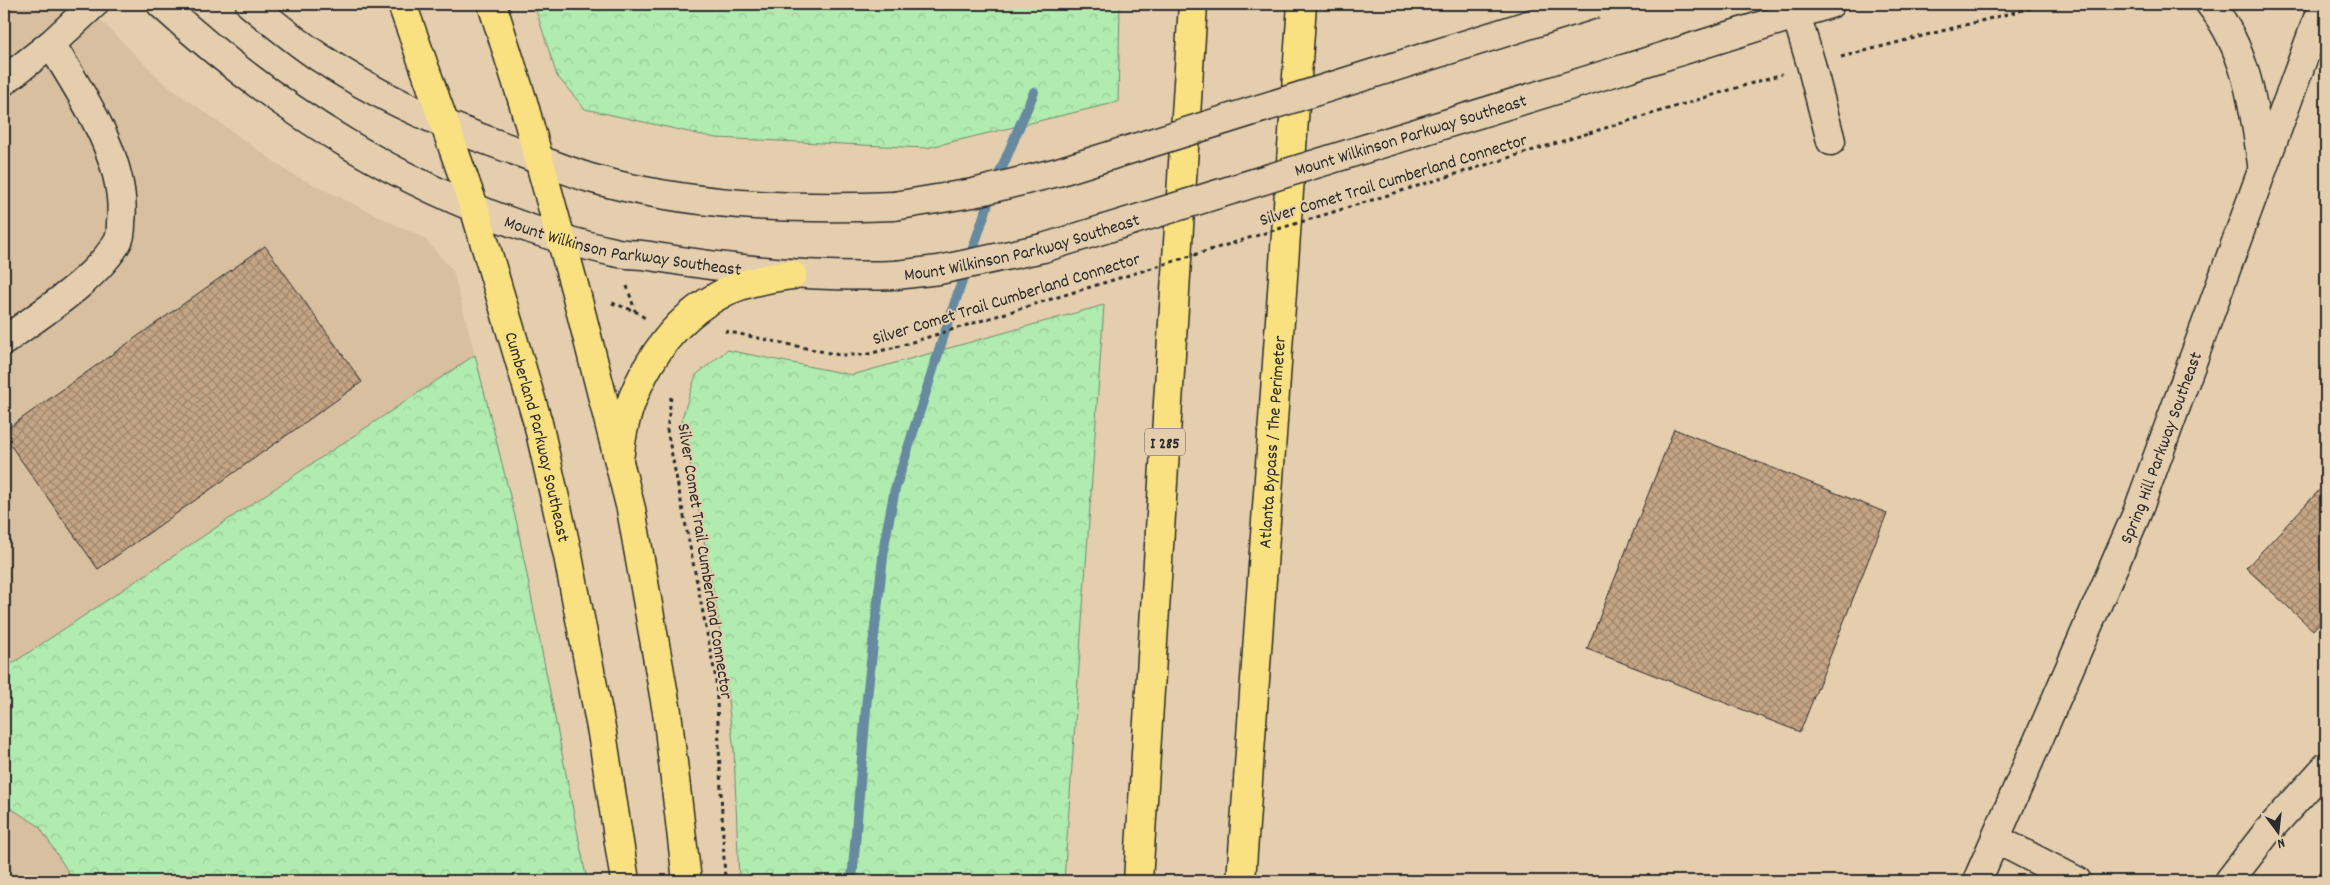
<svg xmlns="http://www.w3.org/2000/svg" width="2330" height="885" viewBox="0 0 2330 885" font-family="Dekko,sans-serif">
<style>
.built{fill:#d7bf9f}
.forest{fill:url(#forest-crowns);stroke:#6e8b6e}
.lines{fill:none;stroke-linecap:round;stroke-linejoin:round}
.stream{stroke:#668a9f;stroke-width:10}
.building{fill:url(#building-cross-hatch);stroke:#2b2b2b}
.minor-casing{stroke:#2b2b2b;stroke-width:31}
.major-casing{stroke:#2b2b2b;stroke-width:31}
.highway-casing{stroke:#2b2b2b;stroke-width:31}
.path{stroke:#2b2b2b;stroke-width:3;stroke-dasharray:4 4;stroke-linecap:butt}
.minor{stroke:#e4cead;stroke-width:28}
.major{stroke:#f9e181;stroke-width:28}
.highway{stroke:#f9e181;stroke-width:28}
.minor-bridge-casing{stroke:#2b2b2b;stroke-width:31;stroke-linecap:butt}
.path-bridge{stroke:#2b2b2b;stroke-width:3;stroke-dasharray:4 4;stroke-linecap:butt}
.minor-bridge{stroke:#e4cead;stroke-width:28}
.labels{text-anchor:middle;stroke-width:4;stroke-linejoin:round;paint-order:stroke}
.shield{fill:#e4cead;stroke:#625c52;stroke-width:1}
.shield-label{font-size:16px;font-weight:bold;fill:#2b2b2b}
.street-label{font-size:18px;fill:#2b2b2b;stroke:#e4cead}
</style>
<defs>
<pattern id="forest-crowns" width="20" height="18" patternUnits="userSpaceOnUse" patternTransform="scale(1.25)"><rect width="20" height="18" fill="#b0ebb0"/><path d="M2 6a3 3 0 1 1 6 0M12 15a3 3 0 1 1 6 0" fill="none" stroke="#98ca98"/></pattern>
<pattern id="building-cross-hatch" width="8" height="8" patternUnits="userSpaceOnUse" patternTransform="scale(1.25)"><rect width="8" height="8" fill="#c5a585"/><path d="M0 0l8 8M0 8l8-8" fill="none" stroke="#a0876d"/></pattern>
</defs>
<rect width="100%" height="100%" fill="#e4cead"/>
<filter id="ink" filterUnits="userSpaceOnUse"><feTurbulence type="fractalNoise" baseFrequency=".02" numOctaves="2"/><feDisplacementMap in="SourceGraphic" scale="10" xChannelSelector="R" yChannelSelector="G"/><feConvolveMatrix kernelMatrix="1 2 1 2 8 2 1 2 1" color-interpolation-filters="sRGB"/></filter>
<g filter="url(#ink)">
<!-- built -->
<g class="built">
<path d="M4,4h80l81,80 125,89 135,66 28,32 22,84 -468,312 -3,-5z"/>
<path d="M4,804l35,22 35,55h-70z"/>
</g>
<!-- forest -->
<g class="forest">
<path d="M534,4h586l-2,98 -192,46 -210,-10 -131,-29 -28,-33z"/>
<path d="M1104,305l-40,576h-325l-5,-130 -16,-134 -36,-199 14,-43 31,-25 125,25z"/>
<path d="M475,355l42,169 70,357h-513l-35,-55 -35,-22v-142l3,5z"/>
</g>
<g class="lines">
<!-- stream -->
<path class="stream" d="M852,881l15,-184 18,-157 10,-51 48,-151 50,-149 41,-97"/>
</g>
<!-- building -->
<g class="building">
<path d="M265,246l97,136 -264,187 -94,-133v-5z"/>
<path d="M1674,429l213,84 -87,219 -213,-83z"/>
<path d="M2326,483v133l-13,14 -67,-62z"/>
</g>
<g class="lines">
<!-- minor casing -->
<g class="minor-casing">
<g id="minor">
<path id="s1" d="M161,4c113,104 250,190 398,234 18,5 37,10 55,14 12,3 24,2 36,4 82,14 163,22 246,19"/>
<path d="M250,4c22,18 45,37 69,53 57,39 121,67 186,90 28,10 57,22 85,31 98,28 202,32 304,28"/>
<path d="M2210,4c37,46 44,103 52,160"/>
<path d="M1796,14l15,50 20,77"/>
<path d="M1627,68l203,-64"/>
<path d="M4,81l47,-37 43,-40"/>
<path d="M4,341c36,-27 92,-61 114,-100 3,-5 3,-13 3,-18 7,-62 -39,-128 -70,-179"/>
<path d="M1996,839l81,42"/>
<path id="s2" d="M1977,881l160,-368 186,-509"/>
<path d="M2229,881l38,-49 59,-65"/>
</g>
</g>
<!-- major casing -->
<g class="major-casing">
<g id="major">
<path id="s3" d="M402,4l72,203 64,216 30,133 34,177 23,148"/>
<path d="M492,4l31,98 52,187 56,220 36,203 20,169"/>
<path d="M620,453c5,-60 42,-126 96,-156 23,-14 50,-19 76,-22"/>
</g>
</g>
<!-- highway casing -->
<g class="highway-casing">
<g id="highway">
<path d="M1138,881l55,-877"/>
<path id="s4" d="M1241,881l61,-877"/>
</g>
</g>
<!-- path -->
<g class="path">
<path d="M2169,4l10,3"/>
<path d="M1841,57l205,-53"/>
<path d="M1589,133l193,-59"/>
<path d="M627,286l8,25"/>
<path d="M612,303l23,8 10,7"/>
<path d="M725,331l114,24h25l32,-8"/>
<path d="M671,397l-4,33 49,249 9,202"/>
</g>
<!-- minor -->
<use href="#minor" class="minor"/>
<!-- major -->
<use href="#major" class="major"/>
<!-- highway -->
<use href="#highway" class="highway"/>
<!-- minor-bridge casing -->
<g class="minor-bridge-casing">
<g id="minor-bridge">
<path d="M894,206l79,-13 85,-21 537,-168"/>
<path id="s5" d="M896,275l43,-5 104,-22 584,-180"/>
</g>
</g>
<!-- path-bridge -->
<path class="path-bridge" d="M896,347l693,-214"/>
<!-- minor-bridge -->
<use href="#minor-bridge" class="minor-bridge"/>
</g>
</g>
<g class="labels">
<!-- shield labels -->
<rect class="shield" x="1145" y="428.5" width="40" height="27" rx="4"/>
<g class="shield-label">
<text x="1165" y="448">I 285</text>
</g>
<!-- street labels -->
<g class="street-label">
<text dy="6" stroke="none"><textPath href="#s5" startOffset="534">Mount Wilkinson Parkway Southeast</textPath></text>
<text transform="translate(1393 179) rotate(-17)" y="6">Silver Comet Trail Cumberland Connector</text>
<text dy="6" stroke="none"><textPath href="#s1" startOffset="530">Mount Wilkinson Parkway Southeast</textPath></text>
<text dy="6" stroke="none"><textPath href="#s5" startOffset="129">Mount Wilkinson Parkway Southeast</textPath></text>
<text transform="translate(1006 298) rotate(-17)" y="6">Silver Comet Trail Cumberland Connector</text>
<text dy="6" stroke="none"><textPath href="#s3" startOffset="454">Cumberland Parkway Southeast</textPath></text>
<text dy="6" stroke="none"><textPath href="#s4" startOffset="440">Atlanta Bypass / The Perimeter</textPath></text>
<text dy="6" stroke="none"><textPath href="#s2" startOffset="471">Spring Hill Parkway Southeast</textPath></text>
<text transform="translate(706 561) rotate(81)" y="6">Silver Comet Trail Cumberland Connector</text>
</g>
</g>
<!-- margin -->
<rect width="2330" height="885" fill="none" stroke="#e4cead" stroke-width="20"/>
<rect x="10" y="10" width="2310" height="865" fill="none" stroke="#2b2b2b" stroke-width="2" filter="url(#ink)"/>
<!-- north arrow -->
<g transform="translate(2278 832) rotate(165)" stroke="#e4cead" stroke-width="4" paint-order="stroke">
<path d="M0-4L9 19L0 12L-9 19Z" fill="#2b2b2b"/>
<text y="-8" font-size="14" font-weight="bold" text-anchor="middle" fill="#2b2b2b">N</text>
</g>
</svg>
